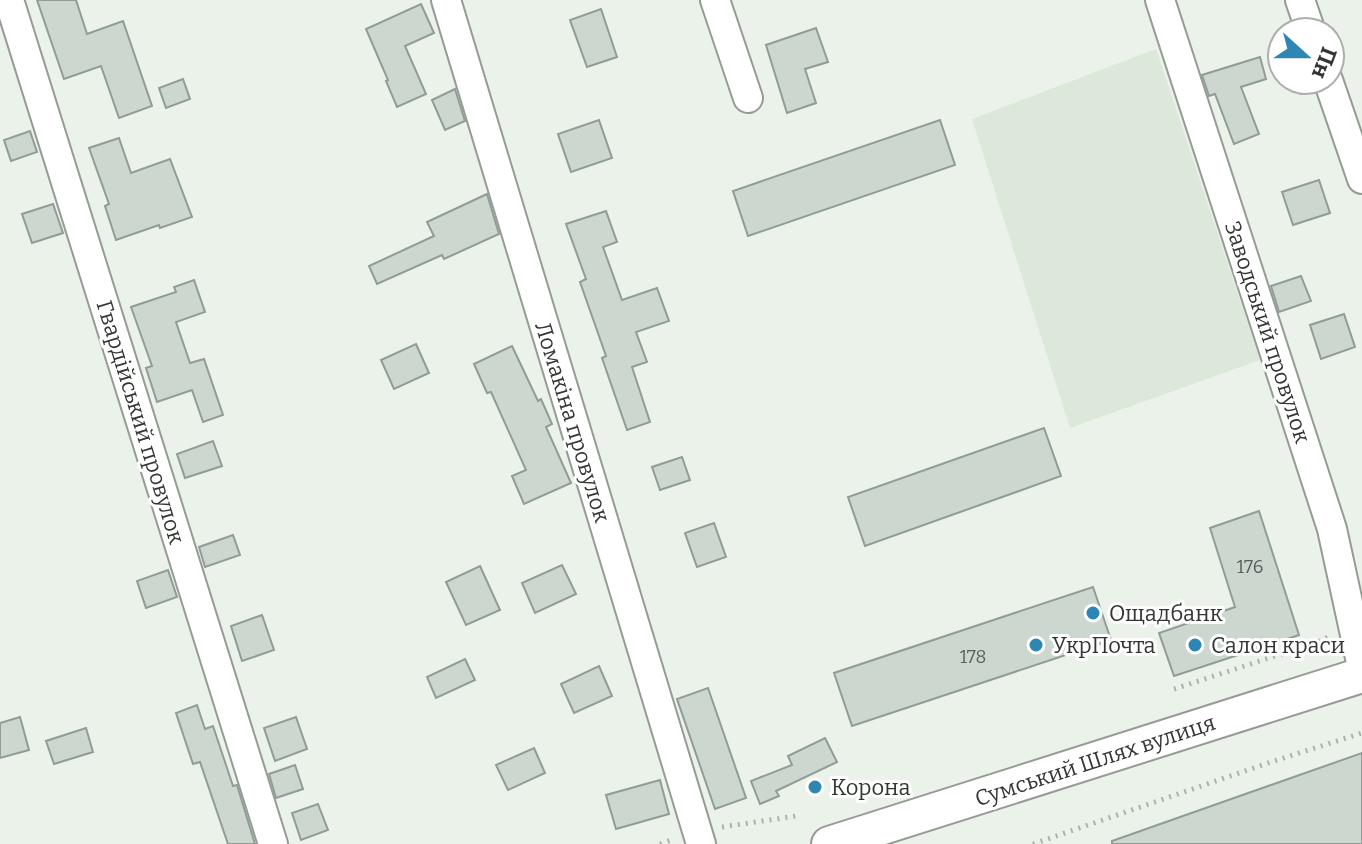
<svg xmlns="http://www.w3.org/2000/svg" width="1362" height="844" viewBox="0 0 1362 844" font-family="Bitter,serif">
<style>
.built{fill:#dce9da}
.building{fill:#ccd7d0;stroke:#929c96;stroke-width:2}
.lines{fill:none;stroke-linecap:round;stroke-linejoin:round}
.minor-casing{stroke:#959c94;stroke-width:32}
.major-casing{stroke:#959c94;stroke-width:38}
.path{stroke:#adb3ac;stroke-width:5;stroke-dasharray:2 6;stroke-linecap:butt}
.minor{stroke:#fff;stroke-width:28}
.major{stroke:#fff;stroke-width:34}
.poi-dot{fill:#2d86b4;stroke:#fff;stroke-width:3}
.labels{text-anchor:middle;stroke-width:6;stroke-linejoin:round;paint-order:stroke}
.number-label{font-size:18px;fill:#595e5a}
.street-label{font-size:22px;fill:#333632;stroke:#fff}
.poi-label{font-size:22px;fill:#333632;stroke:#fff;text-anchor:start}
</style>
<rect width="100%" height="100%" fill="#eaf2e9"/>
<!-- built -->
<path class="built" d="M1156,49l104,311 -190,68 -98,-309z"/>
<!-- building -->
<g class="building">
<path d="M37,0h39l11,34 36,-13 29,85 -33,12 -18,-52 -37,13z"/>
<path d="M421,4l13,29 -29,13 21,48 -29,13 -11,-26 2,-1 -22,-51z"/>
<path d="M601,9l16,48 -30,10 -17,-47z"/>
<path d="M816,28l12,34 -23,7 11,34 -29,10 -21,-68z"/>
<path d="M1260,57l6,22 -25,8 18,47 -25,10 -19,-50 -6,2 -7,-21z"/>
<path d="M183,79l7,20 -24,9 -7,-20z"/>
<path d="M455,89l10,32 -20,9 -13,-30z"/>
<path d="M599,120l13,38 -41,14 -13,-38z"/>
<path d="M940,120l15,45 -207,71 -15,-45z"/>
<path d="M30,131l7,21 -26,9 -7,-21z"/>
<path d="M119,138l12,35 39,-14 22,58 -32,11 -1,-3 -43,15 -11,-34 4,-2 -20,-56z"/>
<path d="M1319,180l11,33 -37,12 -11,-33z"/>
<path d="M487,194l12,40 -55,25 -2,-4 -65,29 -8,-18 65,-30 -7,-14z"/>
<path d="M53,204l10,29 -31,10 -10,-29z"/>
<path d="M606,211l11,31 -14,5 19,53 35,-12 12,33 -33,11 11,30 -15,5 18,55 -23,8 -25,-72 4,-2 -26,-74 6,-3 -20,-55z"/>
<path d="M1301,276l10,25 -32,11 -8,-26z"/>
<path d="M194,280l11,32 -29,10 14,41 14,-4 19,56 -20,7 -11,-32 -35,12 -11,-34 6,-2 -21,-59 45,-15 -2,-5z"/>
<path d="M1344,314l11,33 -34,12 -11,-34z"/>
<path d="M416,344l13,29 -35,16 -13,-29z"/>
<path d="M512,346l26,55 3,-2 11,25 -6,3 25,56 -47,21 -12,-28 14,-6 -35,-78 -4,1 -13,-29z"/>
<path d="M1044,428l17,48 -196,70 -17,-49z"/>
<path d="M213,441l9,25 -37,12 -8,-24z"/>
<path d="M682,457l8,23 -30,10 -8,-23z"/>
<path d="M1259,511l40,124 -125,41 -15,-43 76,-26 -25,-79z"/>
<path d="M714,523l12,34 -29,10 -12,-34z"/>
<path d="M233,535l7,20 -35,12 -6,-20z"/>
<path d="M562,565l14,29 -41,19 -13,-30z"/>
<path d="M480,566l20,44 -34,15 -20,-43z"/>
<path d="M168,570l9,27 -31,11 -9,-27z"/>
<path d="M1093,587l18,53 -259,86 -18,-53z"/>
<path d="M262,615l12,35 -32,11 -11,-35z"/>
<path d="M465,659l10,21 -39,18 -9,-21z"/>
<path d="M599,666l13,30 -38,17 -13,-29z"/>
<path d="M708,688l38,110 -31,11 -38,-110z"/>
<path d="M197,705l8,24 8,-3 20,60 4,-1 18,59h-27l-28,-82 -7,2 -17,-51z"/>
<path d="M20,717l9,33 -29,8v-35z"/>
<path d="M296,717l11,32 -32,12 -11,-33z"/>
<path d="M86,728l7,24 -39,12 -8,-23z"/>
<path d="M825,738l12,24 -61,29 3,5 -19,8 -9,-23 41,-16 -4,-9z"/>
<path d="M534,748l11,25 -37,17 -12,-25z"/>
<path d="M1362,753v91h-250v-3z"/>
<path d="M295,765l8,24 -27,9 -7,-24z"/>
<path d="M660,780l9,34 -53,15 -10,-34z"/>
<path d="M318,804l10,26 -27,10 -9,-27z"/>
</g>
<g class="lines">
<!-- minor casing -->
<g class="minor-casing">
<g id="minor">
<path d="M9,0l264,844"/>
<path d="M446,0l255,844"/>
<path d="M715,0l33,98"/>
<path d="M1160,0l172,529 30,138"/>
<path d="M1300,0l11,32"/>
<path d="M1328,80l34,99"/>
</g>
</g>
<!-- major casing -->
<g class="major-casing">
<path id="major" d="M829,844l533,-169"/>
</g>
<!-- path -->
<g class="path">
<path d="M1174,689l141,-46 13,-6"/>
<path d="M722,827l74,-11"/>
<path d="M660,844l14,-5"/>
<path d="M1033,844l238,-82 91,-29"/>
</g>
<!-- minor -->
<use href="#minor" class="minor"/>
<!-- major -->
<use href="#major" class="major"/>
</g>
<!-- markers -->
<g class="poi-dot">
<circle cx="1093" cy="613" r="8"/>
<circle cx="1036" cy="645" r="8"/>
<circle cx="1195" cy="645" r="8"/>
<circle cx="815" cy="787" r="8"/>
</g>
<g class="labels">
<!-- number labels -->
<g class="number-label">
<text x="1250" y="573">176</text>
<text x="973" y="663">178</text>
</g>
<!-- street labels -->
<g class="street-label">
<text transform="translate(1268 332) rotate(72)" y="8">Заводський провулок</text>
<text transform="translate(141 422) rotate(73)" y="8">Гвардійський провулок</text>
<text transform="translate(573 422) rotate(73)" y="8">Ломакіна провулок</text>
<text transform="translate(1095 760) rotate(-18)" y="8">Сумський Шлях вулиця</text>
</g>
<!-- poi labels -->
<g class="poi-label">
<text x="1109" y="621">Ощадбанк</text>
<text x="1052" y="653">УкрПочта</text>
<text x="1211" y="653">Салон краси</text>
<text x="831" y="795">Корона</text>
</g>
</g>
<!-- north arrow -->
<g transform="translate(1306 56) rotate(111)"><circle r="38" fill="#ffffff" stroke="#adafad" stroke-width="2"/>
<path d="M0-6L14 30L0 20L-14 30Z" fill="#2d86b4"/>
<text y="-12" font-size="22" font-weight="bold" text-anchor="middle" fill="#333632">Пн</text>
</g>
</svg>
